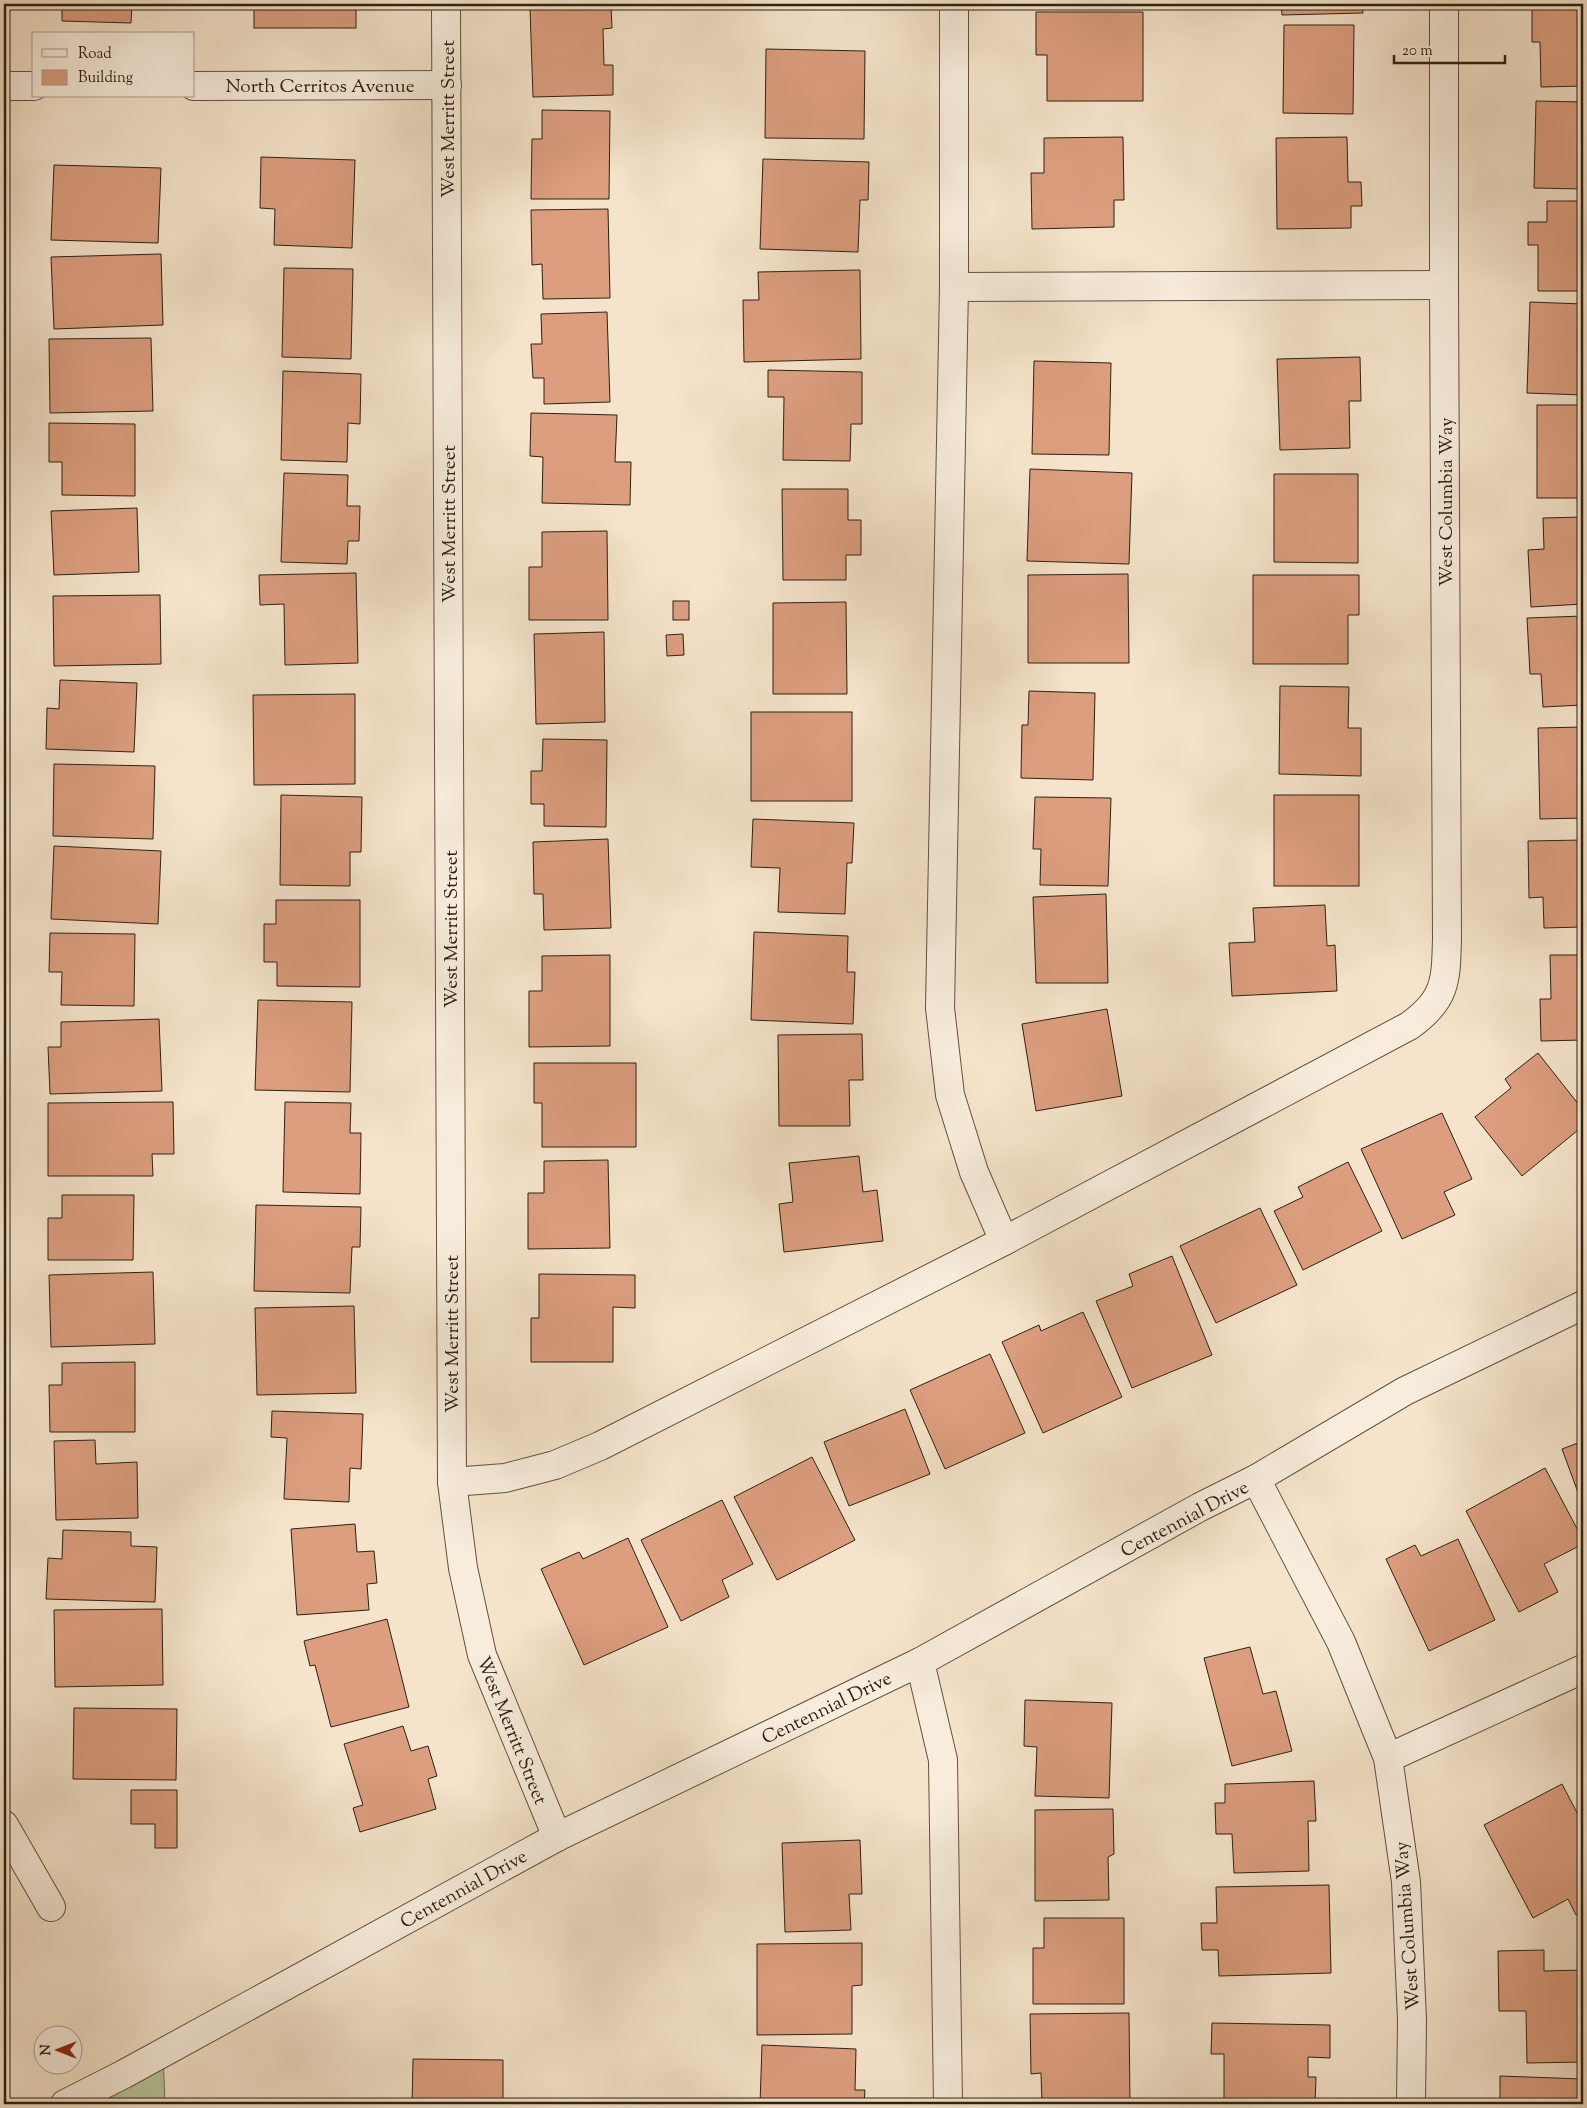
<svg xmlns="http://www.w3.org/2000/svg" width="1587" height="2108" viewBox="0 0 1587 2108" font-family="'Sorts Mill Goudy',serif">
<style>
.green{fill:#b6c59c;stroke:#727357}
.building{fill:#dc9e7f;stroke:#2e2112}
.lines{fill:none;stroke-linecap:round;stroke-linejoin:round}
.minor-casing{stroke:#605240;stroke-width:30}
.minor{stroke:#f8eddd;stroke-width:28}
.labels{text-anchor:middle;stroke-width:4;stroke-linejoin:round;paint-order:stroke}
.street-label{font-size:19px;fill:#2e2112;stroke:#f8eddd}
</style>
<rect width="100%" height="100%" fill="#f5e4cb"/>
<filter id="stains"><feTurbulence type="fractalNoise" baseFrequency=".004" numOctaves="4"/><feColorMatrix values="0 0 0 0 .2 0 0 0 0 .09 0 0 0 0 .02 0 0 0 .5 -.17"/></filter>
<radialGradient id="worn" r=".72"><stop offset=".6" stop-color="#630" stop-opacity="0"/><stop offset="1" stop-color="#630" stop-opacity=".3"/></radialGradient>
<!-- green -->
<path class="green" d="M163,2053l2,51h-98z"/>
<!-- building -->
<g class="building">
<path d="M62,4h70l-1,19 -69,-2z"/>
<rect x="254" y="4" width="102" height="24"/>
<path d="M1281,4h81l1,9 -81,2z"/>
<path d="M1532,4h51v82l-42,1 -1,-45h-8z"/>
<path d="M611,5l1,23 -9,1 1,36h9v30l-80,2 -3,-89z"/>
<path d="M1036,12h107v89h-96v-46h-11z"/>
<path d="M1284,25h70l-1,89 -70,-1z"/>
<path d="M766,49l99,2 -1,88 -99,-1z"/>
<path d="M1536,101l47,1v87l-49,-1z"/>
<path d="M542,110l68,1 -1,88h-78l1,-60h10z"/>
<path d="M1123,137l1,63h-10v27l-82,2 -1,-56h13v-35z"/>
<path d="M1347,137l1,45h13l1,24h-11v22l-74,1 -1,-91z"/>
<path d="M261,157l94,3 -3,88 -78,-3 1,-36 -15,-1z"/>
<path d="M763,159l106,3 -1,38h-8l-2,52 -98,-3z"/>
<path d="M54,165l107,3 -3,75 -107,-3z"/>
<path d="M1547,201h36v90h-45v-46h-10v-23h19z"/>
<path d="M608,209l2,89 -67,1 -1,-35 -10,1 -1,-55z"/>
<path d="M161,254l2,71 -109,4 -3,-72z"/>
<path d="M284,268l69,1 -2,90 -69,-2z"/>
<path d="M860,270l1,89 -117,3 -1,-62h16l-1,-28z"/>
<path d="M1530,302l53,2v91l-56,-2z"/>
<path d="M607,312l3,90 -66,2v-26h-11l-2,-34h11l-1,-30z"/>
<path d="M151,338l2,73 -103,2 -1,-74z"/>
<path d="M1360,357l1,44h-12l1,47 -70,2 -3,-91z"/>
<path d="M1034,361l77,2 -2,92 -77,-1z"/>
<path d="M768,370l94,2v52h-11l-1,37 -67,-1 1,-63h-16z"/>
<path d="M283,371l78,3 -1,50 -12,-1 -1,39 -66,-2z"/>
<rect x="1537" y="405" width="46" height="93"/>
<path d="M531,413l86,2 -2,47h16l-1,43 -88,-2 1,-46 -13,-1z"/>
<path d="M49,423l86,1v72l-73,-1v-33h-13z"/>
<path d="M1030,469l102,4 -3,91 -102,-3z"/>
<path d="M284,473l64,2 -1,31h13l-1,35h-11l-1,23 -66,-2z"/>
<path d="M1274,474h84v89l-84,-1z"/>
<path d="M782,489h66v31h13v35h-15v25h-63z"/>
<path d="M137,508l2,64 -85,3 -3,-64z"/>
<path d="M1583,517v87l-52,3 -3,-57 16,-1 -1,-31z"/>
<path d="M607,531l1,89h-79v-53h13v-35z"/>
<path d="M356,573l2,90 -73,2 -1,-61 -24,1 -1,-30z"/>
<path d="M1128,574l1,89h-101v-88z"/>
<path d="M1253,575h106v40h-11v49h-95z"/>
<path d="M160,595l1,69 -107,2 -1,-70z"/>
<rect x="673" y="601" width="16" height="19"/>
<path d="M846,602l1,92h-74v-91z"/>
<path d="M1583,616v89l-40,2 -2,-33h-11l-3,-56z"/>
<path d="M604,632l1,90 -69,2 -2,-90z"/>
<path d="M683,634l1,21 -17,1 -1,-21z"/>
<path d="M60,680l77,3 -3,69 -88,-3 1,-41 12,1z"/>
<path d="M1280,686l69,1 -1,41h13v48l-82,-2z"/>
<path d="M1029,691l66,2 -2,87 -72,-2 1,-53h6z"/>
<path d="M355,694v90l-101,1 -1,-90z"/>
<rect x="751" y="712" width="101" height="89"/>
<path d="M1583,727v91l-43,1 -2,-91z"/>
<path d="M543,739l64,1 -1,87 -62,-1v-22h-13v-33h11z"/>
<path d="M54,764l101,2 -2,73 -100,-3z"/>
<path d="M281,795l81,2 -1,55h-11v34l-70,-1z"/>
<rect x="1274" y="795" width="85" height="91"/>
<path d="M1035,797l76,1 -3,88 -68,-1 1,-36h-8z"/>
<path d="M753,819l101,4 -2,40h-5l-2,51 -67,-2 2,-44 -29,-1z"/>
<path d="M608,839l3,89 -67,2 -1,-36h-9l-1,-52z"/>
<path d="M1583,840v87l-39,1 -1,-31 -14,1 -1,-57z"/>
<path d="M54,846l107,5 -3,73 -107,-5z"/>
<path d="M1106,894l2,89h-72l-3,-86z"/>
<path d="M276,900h84v87l-83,-1v-24h-13v-38h12z"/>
<path d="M1325,905l2,41 8,-1 2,46 -105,5 -3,-53 26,-1 -2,-34z"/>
<path d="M754,932l94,4 -1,36h8l-2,52 -102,-4z"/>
<path d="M50,933l85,1 -1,72 -73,-1 1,-33h-13z"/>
<path d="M610,955v91l-81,1v-56h13v-35z"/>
<path d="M1550,955h33v85l-42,1 -1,-42h11z"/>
<path d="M258,1000l94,2 -2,90 -95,-2z"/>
<path d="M1107,1009l15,87 -86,15 -14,-87z"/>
<path d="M159,1019l3,72 -112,3 -2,-47h13v-25z"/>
<path d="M862,1034l1,46h-14l1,46h-71l-1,-91z"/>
<path d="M1538,1053l45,57v16l-61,50 -47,-59 36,-29 -6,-9z"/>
<path d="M534,1063h102v84h-94v-44h-8z"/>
<path d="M173,1102l1,52h-22l1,22h-105v-73z"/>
<path d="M285,1102l66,1 -1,30h11l-1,61 -77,-2z"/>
<path d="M1442,1113l30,66 -28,13 11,23 -53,24 -41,-90z"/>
<path d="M859,1156l4,36 14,-2 6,51 -99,11 -5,-48 14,-2 -4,-39z"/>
<path d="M608,1160l2,88 -82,1v-56h16v-32z"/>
<path d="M1348,1162l34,69 -79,39 -29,-59 29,-14 -5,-10z"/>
<path d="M62,1195h72l-1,65h-85v-42h14z"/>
<path d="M256,1205l105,2 -1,40h-8l-2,46 -96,-2z"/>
<path d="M1260,1208l37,77 -81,38 -36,-77z"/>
<path d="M1172,1256l40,99 -80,33 -36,-87 37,-15 -4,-12z"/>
<path d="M153,1272l2,72 -104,3 -2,-72z"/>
<path d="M539,1274l96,1v33l-22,-1v55h-82v-44h8z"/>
<path d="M354,1306l2,87 -99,2 -2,-87z"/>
<path d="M1083,1312l39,85 -79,36 -41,-91 37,-17 2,6z"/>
<path d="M990,1354l35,79 -80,36 -35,-79z"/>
<path d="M135,1362v70h-85l-1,-47h13v-22z"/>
<path d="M905,1409l25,65 -81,32 -25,-64z"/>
<path d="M272,1411l91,3 -2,55 -11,-1 -1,34 -65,-3 3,-61 -16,-1z"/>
<path d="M95,1440l1,24 41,-2 1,56 -82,2 -2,-79z"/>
<path d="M1583,1441v65l-21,-57z"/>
<path d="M812,1457l43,83 -78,40 -43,-83z"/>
<path d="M1545,1468l38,72v4l-39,20 14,28 -39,20 -53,-101z"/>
<path d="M722,1500l31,64 -31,16 7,17 -48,24 -40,-81z"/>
<path d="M355,1524l2,28 17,-1 3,32 -10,1 2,26 -72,5 -6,-86z"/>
<path d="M63,1530l68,2v14l26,1 -2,55 -109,-3 2,-41 14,1z"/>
<path d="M628,1538l40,89 -84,38 -43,-96 38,-17 4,7z"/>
<path d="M1458,1539l37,81 -66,31 -43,-92 29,-14 6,11z"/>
<path d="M162,1609l1,76 -108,2 -1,-77z"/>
<path d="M387,1619l22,88 -78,20 -16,-62 -5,1 -6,-25z"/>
<path d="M1250,1647l13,47 13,-3 16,60 -60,15 -28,-108z"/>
<path d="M1025,1700l87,3 -3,95 -74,-2 2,-49 -13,-1z"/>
<path d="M74,1708l103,1 -1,71 -103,-1z"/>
<path d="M403,1726l8,25 17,-5 9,30 -9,3 8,30 -76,23 -7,-24 10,-3 -19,-61z"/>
<path d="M1314,1781l2,40h-8l1,50 -75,2 -2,-39h-16l-1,-31h10v-19z"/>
<path d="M1562,1784l21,40v87l-7,4 -8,-16 -35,19 -49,-93z"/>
<path d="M131,1790h46v58h-22v-24h-24z"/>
<path d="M1113,1809l1,45 -6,3 1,43 -74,1v-91z"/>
<path d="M860,1840l2,54h-13l2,36 -66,2 -3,-89z"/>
<path d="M1329,1885l2,88 -112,3 -1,-26h-16l-1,-27h16l-1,-36z"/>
<path d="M1044,1918h80v86h-91v-56h11z"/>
<path d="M862,1943v42l-10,1v48l-95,1v-91z"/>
<path d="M1544,1950v21l39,-1v92l-56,1 -1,-52h-27l-1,-60z"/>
<path d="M1129,2013l1,91h-88l-1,-31 -10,1 -1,-60z"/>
<path d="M1212,2023l118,2v33l-22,-1v20h8l-1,27h-91v-50h-13z"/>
<path d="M762,2045l94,4 -1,41h10l-1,14h-104z"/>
<path d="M413,2059l90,1v44h-91z"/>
<path d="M1500,2076l83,3v25h-83z"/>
</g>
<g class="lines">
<!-- minor casing -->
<g class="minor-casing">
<g id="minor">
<path d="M446,4l6,1478 11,86 19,87 75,182"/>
<path d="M954,4v283l-14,721 10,87 24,77 30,69"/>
<path d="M4,86h30"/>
<path d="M194,86l253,-1"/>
<path d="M954,287l490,-2"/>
<path d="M1256,1479l85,163 47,116 18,124 6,138 -1,84"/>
<path d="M452,1482l53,-4 50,-13 45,-19 404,-205 405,-215c37,-26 37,-45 38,-88l-3,-653v-281"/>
<path d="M920,1662l23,98 5,344"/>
<path d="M1388,1758l195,-89"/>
<path d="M4,1825l47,82"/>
<path d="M65,2104l59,-30 433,-237 363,-175 280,-155 56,-28 149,-88 178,-86"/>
</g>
</g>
<!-- minor -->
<use href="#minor" class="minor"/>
</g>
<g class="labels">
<!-- street labels -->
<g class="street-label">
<text x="320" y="92">North Cerritos Avenue</text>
<text transform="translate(447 119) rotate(-90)" y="7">West Merritt Street</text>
<text transform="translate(1445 502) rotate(-90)" y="7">West Columbia Way</text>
<text transform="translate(448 524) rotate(-90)" y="7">West Merritt Street</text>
<text transform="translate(450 929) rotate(-90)" y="7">West Merritt Street</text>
<text transform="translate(451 1334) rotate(-90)" y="7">West Merritt Street</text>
<text transform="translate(1184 1518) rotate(-28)" y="7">Centennial Drive</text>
<text transform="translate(826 1707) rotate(-26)" y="7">Centennial Drive</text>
<text transform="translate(513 1730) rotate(68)" y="7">West Merritt Street</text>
<text transform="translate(463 1888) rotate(-29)" y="7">Centennial Drive</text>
<text transform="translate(1406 1926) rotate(-94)" y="7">West Columbia Way</text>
</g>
</g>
<!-- margin -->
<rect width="1587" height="2108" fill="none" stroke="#f5e4cb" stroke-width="20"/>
<rect x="5" y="5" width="1577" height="2098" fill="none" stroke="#2e2112" stroke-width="2.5"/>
<rect x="10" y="10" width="1567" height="2088" fill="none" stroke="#2e2112"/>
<!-- legend -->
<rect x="32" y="32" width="162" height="65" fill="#f8eddd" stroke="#a79b8c"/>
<rect x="42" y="49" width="25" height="8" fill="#f8eddd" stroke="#a79b8c"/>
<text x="78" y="58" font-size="15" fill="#2e2112">Road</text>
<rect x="42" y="70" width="25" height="15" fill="#dc9e7f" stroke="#a79b8c"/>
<text x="78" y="82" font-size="15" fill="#2e2112">Building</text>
<!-- north arrow -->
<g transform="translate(58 2050) rotate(270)"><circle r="24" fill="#f8eddd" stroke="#a79b8c"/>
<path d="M0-4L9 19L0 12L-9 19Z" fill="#8f2418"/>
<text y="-8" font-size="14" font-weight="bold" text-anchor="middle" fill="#2e2112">N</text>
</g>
<!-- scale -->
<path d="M1394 55v8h111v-8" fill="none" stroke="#2e2112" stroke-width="2.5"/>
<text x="1402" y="55" font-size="15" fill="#2e2112" stroke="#f8eddd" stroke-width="4" paint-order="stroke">20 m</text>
<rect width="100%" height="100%" filter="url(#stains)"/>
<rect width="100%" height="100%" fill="url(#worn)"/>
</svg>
